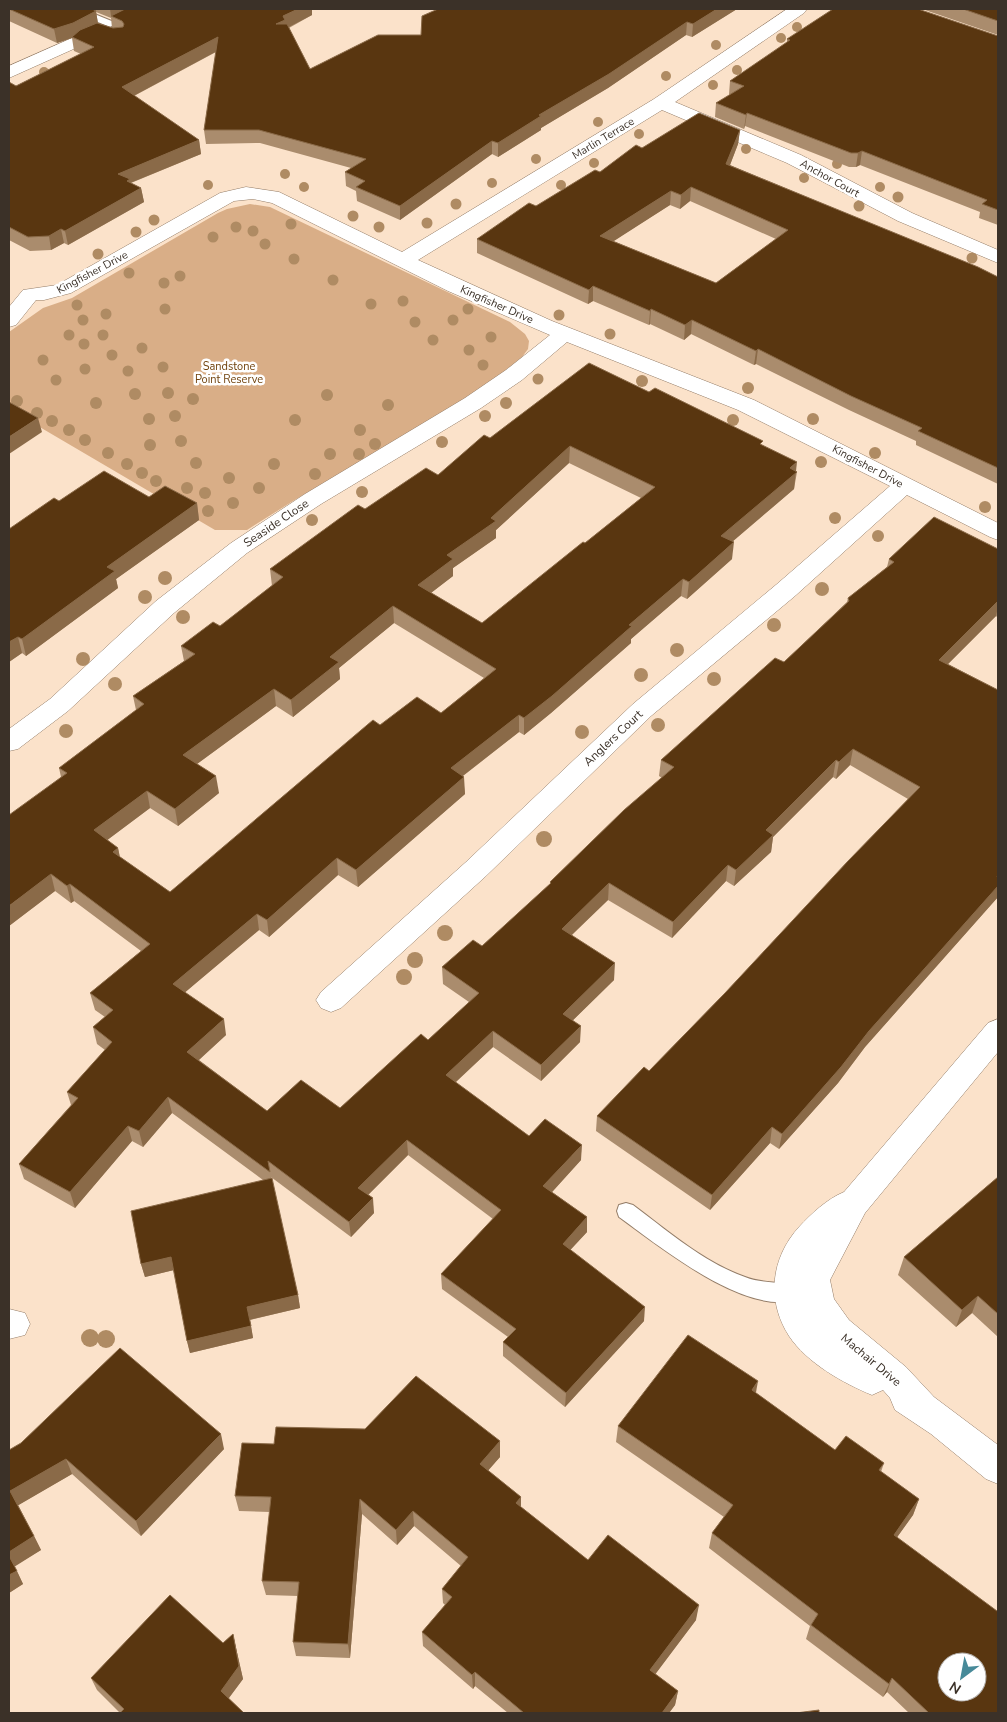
<svg xmlns="http://www.w3.org/2000/svg" width="1007" height="1722" viewBox="0 0 1007 1722" font-family="'Nunito Sans',sans-serif">
<style>
.green{fill:#d9ae87}
.lines{fill:none;stroke-linecap:round;stroke-linejoin:round}
.lane-casing{stroke:#937c67;stroke-width:2}
.street-casing{stroke:#937c67;stroke-width:1}
.lane{fill:#fff;fill-rule:evenodd}
.street{fill:#fff;fill-rule:evenodd}
.tree{fill:#af8b63}
.wall{fill:#aa8c6d;fill-rule:evenodd}
.shaded-wall{fill:#8a6a48}
.building{fill:#593610;stroke:#8a6a48;fill-rule:evenodd}
.labels{text-anchor:middle;stroke-width:5;stroke-linejoin:round;paint-order:stroke}
.far-street-label{font-size:11px;fill:#3b3128;stroke:#fff}
.far-park-label{font-size:11px;fill:#71440f;stroke:#fff}
.street-label{font-size:12px;fill:#3b3128;stroke:#fff}
</style>
<rect width="100%" height="100%" fill="#fbe2ca"/>
<!-- green -->
<path class="green" d="M250,204l20,3 240,115 15,12 4,7 -1,8 -6,8 -21,17 -50,34 -158,93 -46,29h-32l-206,-121v-77l34,-24 29,-10 146,-85 9,-4z"/>
<g class="lines">
<!-- lane casing -->
<g class="lane-casing">
<g id="lane">
<path d="M92,13l22,9 1,2 -5,3 -22,-9 -1,-2z"/>
<path d="M626,1203l7,2c35,26 70,57 112,72 17,7 36,4 53,10l3,6 -3,6c-51,19 -140,-54 -179,-82l-2,-6 2,-6z"/>
</g>
</g>
<!-- street casing -->
<g class="street-casing">
<g id="street">
<path d="M787,9h20l-3,4 -129,89 126,53 111,58 86,37v13l-100,-42 -111,-58 -125,-53 -244,150 134,61 202,79 244,123v17l-8,-3 -83,-42 -112,101 -144,120 -165,160 -145,132 -10,4 -10,-4 -5,-8 5,-8 145,-130 167,-158 144,-120 113,-98 -152,-76 -171,-68 -45,38 -41,28 -160,96 -74,49 -73,60 -106,98 -50,38 -9,2v-22l41,-30 106,-98 75,-58 74,-49 160,-96 41,-28 44,-35 -102,-44 -176,-88 -19,-4 -19,2 -163,92 -27,7h-8l-20,25 -7,2v-20l14,-17 34,-5 163,-92 26,-6 33,5 123,60 252,-153z"/>
<path d="M72,38l6,1 3,4 -3,4 -69,31v-12z"/>
<path d="M998,1019v33l-133,161 -35,67 4,19 15,21 57,47 28,30 64,48v39l-12,-5 -55,-45 -36,-24 -5,-12 -7,-8 -11,5c-29,-12 -65,-32 -83,-59 -23,-36 -18,-78 10,-109 12,-13 28,-28 45,-35l144,-169z"/>
<path d="M9,1309l16,4 5,11 -5,11 -16,4z"/>
</g>
</g>
<!-- lane -->
<use href="#lane" class="lane"/>
<!-- street -->
<use href="#street" class="street"/>
</g>
<!-- trees -->
<g class="tree">
<circle cx="797" cy="27" r="5"/>
<circle cx="781" cy="38" r="5"/>
<circle cx="716" cy="45" r="5"/>
<circle cx="737" cy="70" r="5"/>
<circle cx="44" cy="72" r="5"/>
<circle cx="666" cy="76" r="5"/>
<circle cx="713" cy="85" r="5"/>
<circle cx="598" cy="122" r="5"/>
<circle cx="639" cy="134" r="5"/>
<circle cx="746" cy="149" r="5"/>
<circle cx="536" cy="159" r="5"/>
<circle cx="594" cy="163" r="5"/>
<circle cx="837" cy="164" r="5"/>
<circle cx="285" cy="174" r="5"/>
<circle cx="804" cy="178" r="5"/>
<circle cx="492" cy="183" r="5"/>
<circle cx="208" cy="185" r="5"/>
<circle cx="561" cy="185" r="5"/>
<circle cx="304" cy="187" r="5"/>
<circle cx="880" cy="187" r="5"/>
<circle cx="898" cy="197" r="5.5"/>
<circle cx="456" cy="204" r="5.5"/>
<circle cx="859" cy="206" r="5.5"/>
<circle cx="353" cy="216" r="5.5"/>
<circle cx="154" cy="220" r="5.5"/>
<circle cx="427" cy="223" r="5.5"/>
<circle cx="291" cy="224" r="5.5"/>
<circle cx="236" cy="227" r="5.5"/>
<circle cx="379" cy="227" r="5.5"/>
<circle cx="253" cy="231" r="5.5"/>
<circle cx="136" cy="232" r="5.5"/>
<circle cx="213" cy="237" r="5.5"/>
<circle cx="265" cy="244" r="5.5"/>
<circle cx="98" cy="254" r="5.5"/>
<circle cx="972" cy="258" r="5.5"/>
<circle cx="294" cy="259" r="5.5"/>
<circle cx="129" cy="273" r="5.5"/>
<circle cx="180" cy="276" r="5.5"/>
<circle cx="333" cy="280" r="5.5"/>
<circle cx="164" cy="283" r="5.5"/>
<circle cx="403" cy="301" r="5.5"/>
<circle cx="371" cy="304" r="5.5"/>
<circle cx="77" cy="305" r="5.5"/>
<circle cx="165" cy="309" r="5.5"/>
<circle cx="468" cy="309" r="5.5"/>
<circle cx="106" cy="314" r="5.5"/>
<circle cx="559" cy="315" r="5.5"/>
<circle cx="83" cy="320" r="5.5"/>
<circle cx="453" cy="320" r="5.5"/>
<circle cx="415" cy="322" r="5.5"/>
<circle cx="610" cy="334" r="5.5"/>
<circle cx="69" cy="335" r="5.5"/>
<circle cx="103" cy="335" r="5.5"/>
<circle cx="491" cy="337" r="5.5"/>
<circle cx="433" cy="340" r="5.5"/>
<circle cx="84" cy="344" r="5.5"/>
<circle cx="142" cy="348" r="5.5"/>
<circle cx="469" cy="350" r="5.5"/>
<circle cx="112" cy="355" r="5.5"/>
<circle cx="43" cy="360" r="5.5"/>
<circle cx="483" cy="365" r="5.5"/>
<circle cx="163" cy="367" r="5.5"/>
<circle cx="85" cy="369" r="5.5"/>
<circle cx="128" cy="371" r="5.5"/>
<circle cx="538" cy="379" r="5.5"/>
<circle cx="56" cy="380" r="5.5"/>
<circle cx="642" cy="381" r="6"/>
<circle cx="748" cy="388" r="6"/>
<circle cx="168" cy="393" r="6"/>
<circle cx="135" cy="394" r="6"/>
<circle cx="327" cy="395" r="6"/>
<circle cx="193" cy="399" r="6"/>
<circle cx="17" cy="401" r="6"/>
<circle cx="96" cy="403" r="6"/>
<circle cx="506" cy="403" r="6"/>
<circle cx="388" cy="405" r="6"/>
<circle cx="37" cy="413" r="6"/>
<circle cx="175" cy="416" r="6"/>
<circle cx="485" cy="416" r="6"/>
<circle cx="149" cy="419" r="6"/>
<circle cx="813" cy="419" r="6"/>
<circle cx="295" cy="420" r="6"/>
<circle cx="733" cy="420" r="6"/>
<circle cx="52" cy="421" r="6"/>
<circle cx="69" cy="430" r="6"/>
<circle cx="360" cy="430" r="6"/>
<circle cx="85" cy="440" r="6"/>
<circle cx="181" cy="441" r="6"/>
<circle cx="442" cy="442" r="6"/>
<circle cx="375" cy="444" r="6"/>
<circle cx="150" cy="445" r="6"/>
<circle cx="108" cy="453" r="6"/>
<circle cx="875" cy="453" r="6"/>
<circle cx="330" cy="454" r="6"/>
<circle cx="359" cy="454" r="6"/>
<circle cx="821" cy="462" r="6"/>
<circle cx="196" cy="463" r="6"/>
<circle cx="127" cy="464" r="6"/>
<circle cx="274" cy="464" r="6"/>
<circle cx="142" cy="473" r="6"/>
<circle cx="315" cy="474" r="6"/>
<circle cx="229" cy="478" r="6"/>
<circle cx="156" cy="481" r="6"/>
<circle cx="187" cy="488" r="6"/>
<circle cx="259" cy="488" r="6"/>
<circle cx="362" cy="492" r="6"/>
<circle cx="205" cy="493" r="6"/>
<circle cx="233" cy="503" r="6"/>
<circle cx="985" cy="507" r="6"/>
<circle cx="208" cy="511" r="6"/>
<circle cx="835" cy="518" r="6"/>
<circle cx="312" cy="520" r="6"/>
<circle cx="878" cy="536" r="6"/>
<circle cx="165" cy="578" r="7"/>
<circle cx="822" cy="589" r="7"/>
<circle cx="145" cy="597" r="7"/>
<circle cx="183" cy="617" r="7"/>
<circle cx="774" cy="625" r="7"/>
<circle cx="677" cy="650" r="7"/>
<circle cx="83" cy="659" r="7"/>
<circle cx="641" cy="675" r="7"/>
<circle cx="714" cy="679" r="7"/>
<circle cx="115" cy="684" r="7"/>
<circle cx="658" cy="725" r="7"/>
<circle cx="66" cy="731" r="7"/>
<circle cx="582" cy="732" r="7"/>
<circle cx="544" cy="839" r="8"/>
<circle cx="445" cy="933" r="8"/>
<circle cx="415" cy="960" r="8"/>
<circle cx="404" cy="977" r="8"/>
<circle cx="90" cy="1338" r="9"/>
<circle cx="106" cy="1339" r="9"/>
</g>
<!-- wall -->
<g class="wall">
<path d="M9,9h303v6l-23,13 21,41 111,-34 17,-26h299l-45,28 -6,-2 -78,53 -67,40v2l-43,27 -6,-3 -92,66 -43,-19 -1,-10 -10,-5 -1,-14 6,-4 -91,-25 -54,1 -2,-14 12,-78 -82,44 65,44 2,14 -70,29 10,5 3,14 -76,43 -4,-2 -13,7 -21,1 -21,-11v-158l7,4 65,-32 -7,-3 -2,-13 -15,5 -48,-22zM96,12l15,6 1,10 -14,-5z"/>
<path d="M922,9h76v26z"/>
<path d="M998,36v189l-19,-7 1,-6 -120,-47 -4,2h-7l-104,-41 -1,3 -29,-12 1,-14 14,-8 -1,-1 1,-13 57,-38v-4z"/>
<path d="M740,130l-2,14 -8,21 268,112v207l-82,-39v-4l-67,-31 -93,-46 -2,1 -63,-31 -7,6 -34,-16 -1,1 -56,-24 -5,3 -111,-51v-14l59,-33 64,-34 42,-24zM690,201l86,38 -60,44 -103,-42 57,-36 10,4z"/>
<path d="M649,392l113,53 35,27 -3,17 -62,53v17l-45,40 -6,-3 -50,43v4l-80,70 -27,22 -5,-3 -56,44 2,18 -107,93 -20,-12 -69,62 -10,-7 -74,62 41,43 -27,25 68,51 73,-3 88,-68 41,-38 -26,-18 -1,-17 40,-21 68,-62v-2l112,-104 -3,-2 2,-16 123,-98 63,-60 1,-4 39,-31 2,-8 109,-10v69l-2,-2 -48,48 50,26v207l-133,150 -27,36 -59,66 -9,-6 -60,67 -114,-79 1,-15 52,-45 76,-78 183,-194 -58,-34 -14,14 -3,-2 -60,60 -2,15 -37,34 -8,-5 -54,57 -64,-38 -36,35 42,45 -41,40 7,22 -39,39 -48,-34 -38,36 74,53 52,24 -29,32 35,25v15l-17,18 74,71 -79,86 -62,-51v-14l5,-5 -66,-48 -1,-15 52,-55 -85,-64 -40,40 6,18 -23,24 -80,-60 27,118 2,13 -50,12 3,18 -63,15 -3,-12 -13,-71 -29,7 -4,-13 122,-84 -91,-67 -29,34 -11,-6 -57,67 -51,-29 -5,-15 52,-59 -4,-13 38,-42 -8,-6 -4,-17 12,-10 -10,-7 -5,-17 51,-42 -67,-50 -3,2 -16,-12 -46,35 52,-149 -2,-9 77,-58 -3,-14 51,-35 -3,-15 39,-20 52,-40 -2,-17 95,-60 73,-34 52,-37zM569,463l72,35 -56,45 -103,80 -51,-30 22,-17v-8l43,-30v-8zM394,623l90,55 -43,35 -61,12 -210,167 -50,-35 -2,-9 -11,-8 43,-32 28,18 41,-33 -22,-29 79,-58 17,11 47,-38 -1,-11z"/>
<path d="M149,497l48,6 2,17 -83,59 2,9 -92,68 -4,-3 -13,9v-133l50,-28z"/>
<path d="M998,1177v160l-26,-24 -16,14 -58,-52 6,-18z"/>
<path d="M756,1393l79,57 49,13 -3,9 38,27 -6,16 -16,22 101,176h-89l-22,-21 -4,5 -77,-58 4,-13 -101,-78 3,-15 12,-16 -108,-75 2,-16z"/>
<path d="M500,1441v16l-12,13 33,27v10l67,53 108,60 -41,54 23,17 -3,14 -6,8h-161l-33,-27 -2,3 -50,-43 -1,-14 23,-27 -2,-2 -1,-14 19,-23 -47,-40 -17,19 -35,-31 -12,144 -54,-2 -3,-14 5,-46 -32,-1 -4,-14 8,-69 -31,-1 -4,-15 39,-52z"/>
<path d="M224,1449l-83,87 -69,-62 -54,31 16,31 7,14 -27,16 9,18 -14,9v-143z"/>
<path d="M233,1634l3,14 7,31 -14,19 -109,15 -23,-23 -6,-12 132,-35z"/>
</g>
<!-- shaded-wall -->
<g class="shaded-wall">
<path d="M110,9h21l-20,7z"/>
<path d="M298,9h14v6l-27,14 -9,-5 7,-8z"/>
<path d="M717,9h20l-45,28 1,-13z"/>
<path d="M96,11l2,13 -23,13 -18,6 -3,-14z"/>
<path d="M687,22l-1,13 -78,53 -67,40v2l-43,27v-14l41,-28z"/>
<path d="M218,37l1,13 -95,51 -2,-14z"/>
<path d="M747,113l-2,13 -1,3 2,-14z"/>
<path d="M740,130l-2,14 -13,34 1,-14z"/>
<path d="M199,140l2,14 -71,29 -12,-9z"/>
<path d="M492,141v13l-92,66v-14z"/>
<path d="M862,151l-2,14 -4,2 2,-14z"/>
<path d="M691,187l-1,14 -10,8 1,-14z"/>
<path d="M141,188l3,14 -76,43 -3,-14z"/>
<path d="M671,191l-1,14 -70,45v-14z"/>
<path d="M61,229l3,14 -13,7 -2,-14z"/>
<path d="M593,286v15l-5,3 1,-14z"/>
<path d="M651,309l-1,15 -1,1 1,-14z"/>
<path d="M692,320l-1,14 -7,6 1,-15z"/>
<path d="M758,349l-2,15 -2,1 2,-14z"/>
<path d="M38,418l4,14 -33,22v-17z"/>
<path d="M570,446l-1,17 -73,67v8l-43,30v8l-34,26 -1,-17 29,-30 44,-37z"/>
<path d="M797,462l-3,27 -75,64 2,-17 69,-68z"/>
<path d="M197,503l2,17 -83,59 2,9 -92,68 -4,-17 85,-72z"/>
<path d="M734,542l-2,17 -45,40 2,-17z"/>
<path d="M683,579l-2,17 -50,43v4l-80,70 -27,22v-17l105,-93z"/>
<path d="M998,601v6l-2,9 -61,61 4,-17z"/>
<path d="M393,606l1,17 -55,45 1,11 -47,38 -2,-17 39,-43z"/>
<path d="M18,637l4,16 -13,9v-20z"/>
<path d="M274,689l2,17 -90,66 -3,-17z"/>
<path d="M519,715v17l-68,53v-17z"/>
<path d="M853,749l-3,16 -14,14 3,-17z"/>
<path d="M836,760l-3,17 -60,60 -2,15 -37,34 2,-16 30,-40z"/>
<path d="M216,776l3,17 -41,33 -3,-17z"/>
<path d="M464,777l1,17 -107,93 -2,-17z"/>
<path d="M147,791l3,17 -52,39 -4,-17z"/>
<path d="M118,848l3,16 -8,-12z"/>
<path d="M337,858l1,17 -69,62 -2,-17z"/>
<path d="M728,865l-2,16 -54,57 1,-16z"/>
<path d="M51,874l4,17 -46,35v-20z"/>
<path d="M998,875v22l-133,150 -27,36 -59,66 3,-15 87,-103z"/>
<path d="M609,883l-1,17 -47,45 1,-16z"/>
<path d="M70,884l4,17 -3,2 -4,-17z"/>
<path d="M257,914l2,16 -83,70 -3,-16z"/>
<path d="M615,963l-1,17 -51,50v-16z"/>
<path d="M224,1019l2,16 -36,33 -3,-16z"/>
<path d="M581,1026l-1,16 -39,39v-16z"/>
<path d="M493,1031v16l-47,44v-16z"/>
<path d="M168,1097l4,16 -29,34 -4,-16z"/>
<path d="M128,1126l4,15 -57,67 -5,-16z"/>
<path d="M772,1127l-2,16 -60,67 2,-15z"/>
<path d="M407,1140l1,15 -48,48 -2,-15z"/>
<path d="M582,1145l-1,15 -38,42v-16z"/>
<path d="M373,1198l1,15 -23,24 -2,-15z"/>
<path d="M587,1217v15l-25,27 1,-15z"/>
<path d="M171,1257l3,13 -29,7 -4,-13z"/>
<path d="M298,1295l2,13 -51,12 -2,-13z"/>
<path d="M978,1296l-6,17 -16,14 6,-17z"/>
<path d="M645,1307l-1,14 -79,86 1,-14z"/>
<path d="M251,1326l2,12 -63,15 -3,-12z"/>
<path d="M758,1381l-3,17 -3,-8z"/>
<path d="M221,1434l3,15 -83,87 -5,-15z"/>
<path d="M500,1441v16l-20,23v-16z"/>
<path d="M66,1459l6,15 -55,32 -7,-15z"/>
<path d="M521,1497v16l-5,-10z"/>
<path d="M360,1499l2,15 -12,144 -2,-14z"/>
<path d="M919,1499l-6,16 -25,35 6,-15z"/>
<path d="M413,1511l1,15 -17,19 -1,-15z"/>
<path d="M34,1536l7,14 -27,17 -5,-11v-4z"/>
<path d="M17,1571l6,13 -14,9v-18z"/>
<path d="M699,1605l-3,15 -48,64 2,-14z"/>
<path d="M233,1634l3,14 7,31 -18,24 -4,-12z"/>
<path d="M475,1672v14l-2,3 -1,-14z"/>
<path d="M892,1678l-5,14 -4,5 6,-13z"/>
<path d="M678,1691l-3,14 -6,8h-7z"/>
</g>
<!-- building -->
<g class="building">
<path d="M9,9h83l4,2 -23,12 -19,6z"/>
<path d="M125,9h173l-15,7 2,4 -9,4h11l23,45 68,-34h43l1,-19 16,-7h279l-24,15 -6,-2 -78,52 -70,41 2,1 -43,27 -6,-2 -92,65 -44,-19 9,-6 -20,-9 21,-13 -107,-29h-55l14,-93 -96,50 77,53 -81,34 12,5 -3,2 14,7 -76,43 -4,-2 -12,7 -21,1 -19,-10v-145l7,4 78,-39 -22,-10 8,-7 17,-7 16,5 10,-1 1,-3 -2,-3 -11,-5z"/>
<path d="M833,9h85l80,27v174l-16,-6 5,-4 -125,-49 -4,2h-7l-104,-40 -1,2 -30,-12 28,-17 -14,-5 60,-41 -3,-1z"/>
<path d="M963,9h35v12z"/>
<path d="M699,113l41,17 -14,34 252,103 20,10v191l-80,-37 4,-3 -71,-32 -93,-47 -2,2 -64,-31 -7,5 -34,-16 -1,2 -57,-25 -4,4 -112,-51 52,-36 7,3 59,-36 5,2 36,-27 6,3zM691,187l97,43 -72,53 -116,-47 71,-45 10,4z"/>
<path d="M589,363l60,29 6,-4 108,53 -3,3 37,18 -7,6 7,4 -76,64 13,6 -45,40 -6,-3 -54,46 3,1 -80,70 -28,22 -5,-3 -68,53 13,9 -108,93 -19,-12 -70,62 -10,-6 -84,70 51,35 -37,33 80,59 34,-31 39,28 81,-74 7,6 51,-47 -37,-26 31,-27 9,6 69,-63 -1,-1 74,-72 50,-43 -13,-7 114,-102 9,4 65,-61 -1,-3 46,-36 -5,-3 45,-42 64,32v52l-59,59 59,30v185l-1,2 1,1v8l-129,145 -28,36 -59,67 -10,-7 -60,68 -115,-79 47,-49 5,4 76,-78 123,-132 72,-74 -67,-38 -14,13 -3,-2 -70,70 7,5 -37,35 -8,-5 -55,57 -64,-39 -47,46 53,34 -52,51 18,12 -40,39 -48,-34 -47,44 83,61 16,-17 37,26 -39,41 44,31 -24,27 82,63 -79,86 -63,-51 13,-13 -75,-55 60,-64 -94,-70 -49,48 15,10 -24,24 -81,-61 2,11 -102,-75 -29,34 -11,-5 -58,66 -51,-28 59,-66 -11,-6 45,-50 -19,-15 20,-17 -23,-17 60,-49 -80,-60 -3,2 -16,-12 -42,32v-91l58,-42 -8,-5 85,-64 -11,-8 62,-42 -14,-8 32,-24 7,4 63,-49 -13,-8 88,-64 7,4 61,-41 12,7 46,-40 6,3zM570,446l85,41 -70,56 -2,-1 -101,81 -64,-38 35,-26 -6,-4 49,-34 -5,-3zM393,606l103,63 -55,44 -24,-16 -37,28 -7,-5 -203,172 -57,-40 5,-4 -24,-18 53,-39 28,18 41,-33 -33,-21 91,-66 17,11 48,-38 -9,-5z"/>
<path d="M9,402l29,16 -29,19z"/>
<path d="M104,471l45,26 16,-11 32,17 -90,64 8,4 -93,68 -4,-2 -9,5v-113l45,-31 5,3z"/>
<path d="M998,1177v137l-20,-18 -16,14 -58,-53z"/>
<path d="M272,1178l26,117 -51,12 4,19 -64,15 -16,-84 -30,7 -10,-53z"/>
<path d="M688,1335l70,46 -6,9 83,60 11,-14 38,27 -5,7 40,29 -25,36 103,76h1v102h-69l-37,-35 -3,6 -78,-59 7,-11 -106,-81 21,-28 -115,-79zM947,1662h30v30h-30z"/>
<path d="M120,1348l101,86 -85,87 -70,-62 -56,32 24,45 -25,16v-102l12,-7z"/>
<path d="M416,1376l84,65 -20,23 41,33 -5,6 72,57 20,-25 91,70 -49,65 28,21 -16,22h-138l-49,-41 -3,3 -50,-43 30,-35 -10,-8 26,-32 -55,-46 -17,19 -36,-31 -12,145 -55,-2 6,-60 -37,-1 9,-84 -36,-1 7,-53 32,1 2,-17 89,2z"/>
<path d="M9,1556l8,15 -8,4z"/>
<path d="M170,1595l53,48 10,-9 6,32 -18,25 23,22h-124l4,-4 -33,-31z"/>
<path d="M819,1710v3h-23z"/>
</g>
<g class="labels">
<!-- far-street labels -->
<g class="far-street-label">
<text transform="translate(603 138) rotate(-31)" y="4">Marlin Terrace</text>
<text transform="translate(830 178) rotate(29)" y="4">Anchor Court</text>
<text transform="translate(92 272) rotate(-28)" y="4">Kingfisher Drive</text>
<text transform="translate(497 304) rotate(24)" y="4">Kingfisher Drive</text>
<text transform="translate(868 466) rotate(28)" y="4">Kingfisher Drive</text>
</g>
<!-- far-park labels -->
<g class="far-park-label">
<text x="229" y="370">Sandstone<tspan x="229" dy="13">Point Reserve</tspan></text>
</g>
<!-- street labels -->
<g class="street-label">
<text transform="translate(276 523) rotate(-34)" y="4">Seaside Close</text>
<text transform="translate(613 738) rotate(-43)" y="4">Anglers Court</text>
<text transform="translate(871 1360) rotate(40)" y="4">Machair Drive</text>
</g>
</g>
<!-- border -->
<rect width="1007" height="1722" fill="none" stroke="#3b3128" stroke-width="20"/>
<!-- north arrow -->
<g transform="translate(962 1677) rotate(212)"><circle r="24" fill="#ffffff" stroke="#b1ada9"/>
<path d="M0-4L9 19L0 12L-9 19Z" fill="#478a99"/>
<text y="-8" font-size="14" font-weight="bold" text-anchor="middle" fill="#3b3128">N</text>
</g>
</svg>
